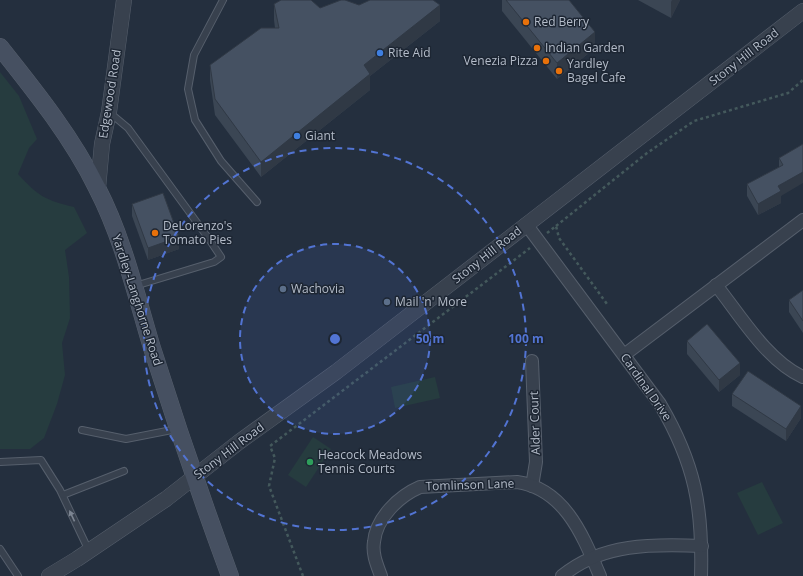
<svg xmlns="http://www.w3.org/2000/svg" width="803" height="576" viewBox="0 0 803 576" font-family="'Open Sans',sans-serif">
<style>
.green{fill:#263c3f}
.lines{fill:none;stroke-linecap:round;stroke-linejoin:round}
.service-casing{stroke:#565f6c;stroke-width:8}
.minor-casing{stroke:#565f6c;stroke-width:14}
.tertiary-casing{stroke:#565f6c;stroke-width:16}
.secondary-casing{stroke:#565f6c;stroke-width:18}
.path{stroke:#44595c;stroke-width:2.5;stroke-dasharray:3 3;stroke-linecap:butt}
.service{stroke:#38414e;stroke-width:6}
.minor{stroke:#38414e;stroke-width:12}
.tertiary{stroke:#38414e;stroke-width:15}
.secondary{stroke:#465061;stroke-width:17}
.wall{fill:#3b4654}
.shaded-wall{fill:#303945}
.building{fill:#455162;stroke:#303945}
.oneway{fill:#7c8592}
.ring{fill:none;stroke:#5274d3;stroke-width:2;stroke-dasharray:7 5}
.food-dot{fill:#e8710a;stroke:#1d2633;stroke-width:1.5}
.shop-dot{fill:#3f7fe0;stroke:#1d2633;stroke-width:1.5}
.service-dot{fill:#5c6f8a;stroke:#1d2633;stroke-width:1.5}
.leisure-dot{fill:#2e9e5b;stroke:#1d2633;stroke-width:1.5}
.labels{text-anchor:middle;stroke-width:3;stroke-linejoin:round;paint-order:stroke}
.poi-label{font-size:12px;fill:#b4bcc9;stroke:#1d2633;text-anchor:start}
.street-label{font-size:12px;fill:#b4bcc9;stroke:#1d2633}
.centre{fill:#5274d3;stroke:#1d2633;stroke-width:2}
.ring-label{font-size:12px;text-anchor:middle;font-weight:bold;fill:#5274d3;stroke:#1d2633;stroke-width:3;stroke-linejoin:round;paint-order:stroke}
</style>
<rect width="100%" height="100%" fill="#242f3e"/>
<!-- green -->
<g class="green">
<path d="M0,72l19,24 18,43 -8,9 -11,26c20,22 27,26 56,33l13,26 -22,17 4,27 1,41 -8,25 3,32 -8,29 -13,34 -14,11h-30z"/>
<path d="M435,377l5,21 -45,10 -4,-21z"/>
<path d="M313,437l18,12 -25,38 -18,-12z"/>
<path d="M762,482l21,41 -25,12 -21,-42z"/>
</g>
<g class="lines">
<!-- service casing -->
<g class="service-casing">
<g id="service">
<path d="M223,0l-29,55 -6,34 7,31 26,41 36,41"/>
<path d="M110,113l18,15 81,111 12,18 -7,5 -79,24"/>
<path d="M82,430l44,9 51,-10"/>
<path d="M0,462l41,-2 19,30 29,61"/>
<path d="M63,495l61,-24"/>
<path d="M0,549l18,27"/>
</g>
</g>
<!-- minor casing -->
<g class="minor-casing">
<g id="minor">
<path d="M526,224l134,180c35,60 43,103 41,172"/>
<path d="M716,285c24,30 51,76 87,92"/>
<path d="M624,355l179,-135"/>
<path d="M532,486l4,-24 -4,-101"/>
<path d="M381,576c-4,-11 -9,-22 -7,-34 2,-24 25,-46 46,-55l97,-5c48,7 66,54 83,94"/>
<path d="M562,576c40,-33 91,-32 140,-30"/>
</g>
</g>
<!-- tertiary casing -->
<g class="tertiary-casing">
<g id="tertiary">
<path d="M98,188l4,-44 7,-32 15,-112"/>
<path d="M49,576l28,-17 89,-60 73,-57 97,-70 467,-361"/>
</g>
</g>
<!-- secondary casing -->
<g class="secondary-casing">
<path id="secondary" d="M0,47c35,44 72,90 97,141 26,50 39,107 55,160 24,76 50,152 78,228"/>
</g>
<!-- path -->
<g class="path">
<path d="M556,226l91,-73 47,-32 94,-28 15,-13"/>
<path d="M547,233l9,-7 3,12 48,66"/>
<path d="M303,576l-34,-90 6,-28 -5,-12 260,-198"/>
</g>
<!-- service -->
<use href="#service" class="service"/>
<!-- minor -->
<use href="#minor" class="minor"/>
<!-- tertiary -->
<use href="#tertiary" class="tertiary"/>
<!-- secondary -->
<use href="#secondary" class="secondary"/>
</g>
<!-- wall -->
<g class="wall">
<path d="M502,0h67l26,48 -38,31 -55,-68z"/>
<path d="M638,0h42l-9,18z"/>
<path d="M274,4l46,4 39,-3 81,16 -70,55v14l-109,87 -46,-62 -5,-35v-15l65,-37 -1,-8z"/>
<path d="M803,144l-22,52v7l-23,12 -11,-19v-12l32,-17v-9z"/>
<path d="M132,204l47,45 -31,11 -16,-44z"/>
<path d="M803,290v43l-14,-21v-12z"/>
<path d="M687,341l53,34 -21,17 -32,-38z"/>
<path d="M732,394l69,24 -15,23 -54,-35z"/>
</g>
<!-- shaded-wall -->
<g class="shaded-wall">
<path d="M672,0h8l-9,18v-16z"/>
<path d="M440,5v16l-70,55v14l-109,87v-15l103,-97z"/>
<path d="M595,32v16l-38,31v-16z"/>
<path d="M803,172v11l-22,13v7l-23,12v-11l20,-18z"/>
<path d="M179,237v12l-31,11v-12z"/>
<path d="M740,363v12l-21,17v-12z"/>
<path d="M801,406v12l-15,23v-12z"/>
</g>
<!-- building -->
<g class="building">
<path d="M281,0h30l9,8 21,-8h4l14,5 11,-5h63l7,5 -76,60 6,9 -109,88 -46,-63 -5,-34 51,-37h18l-5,-24z"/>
<path d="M506,0h63l26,32 -38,31z"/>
<path d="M803,144v28l-25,14 3,5 -23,13 -11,-20 36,-19 -4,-7z"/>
<path d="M163,193l16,44 -31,11 -16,-44z"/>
<path d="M803,290v31l-14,-21z"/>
<path d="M707,324l33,39 -21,17 -32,-39z"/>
<path d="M748,371l53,35 -15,23 -54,-35z"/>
</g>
<!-- one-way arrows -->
<defs><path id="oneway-solid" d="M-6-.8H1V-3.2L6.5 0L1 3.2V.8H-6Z"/></defs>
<use class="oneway" href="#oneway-solid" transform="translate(72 516) rotate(-115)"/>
<!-- distance rings -->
<circle cx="335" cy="339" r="95" fill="#5274d3" fill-opacity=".12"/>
<g class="ring">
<circle cx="335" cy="339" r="95"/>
<circle cx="335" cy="339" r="191"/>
</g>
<!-- markers -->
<g class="food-dot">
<circle cx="526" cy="22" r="4"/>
<circle cx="537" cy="48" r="4"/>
<circle cx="546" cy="61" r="4"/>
<circle cx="559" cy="71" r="4"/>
<circle cx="155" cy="233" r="4"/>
</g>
<g class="shop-dot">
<circle cx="380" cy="53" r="4"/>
<circle cx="297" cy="136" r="4"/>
</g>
<g class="service-dot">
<circle cx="283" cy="289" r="4"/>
<circle cx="387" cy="302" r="4"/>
</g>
<circle class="leisure-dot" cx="310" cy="462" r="4"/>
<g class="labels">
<!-- poi labels -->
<g class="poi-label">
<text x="534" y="26">Red Berry</text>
<text x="545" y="52">Indian Garden</text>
<text x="388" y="57">Rite Aid</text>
<text x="538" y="65" text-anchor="end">Venezia Pizza</text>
<text x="567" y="68">Yardley<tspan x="567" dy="14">Bagel Cafe</tspan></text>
<text x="305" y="140">Giant</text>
<text x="163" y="230">DeLorenzo's<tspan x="163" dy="14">Tomato Pies</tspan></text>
<text x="291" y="293">Wachovia</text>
<text x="395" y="306">Mail 'n' More</text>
<text x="318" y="459">Heacock Meadows<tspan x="318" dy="14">Tennis Courts</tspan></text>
</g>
<!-- street labels -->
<g class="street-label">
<text transform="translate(744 57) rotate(-38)" y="4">Stony Hill Road</text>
<text transform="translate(110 94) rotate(-81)" y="4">Edgewood Road</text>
<text transform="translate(487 255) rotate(-38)" y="4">Stony Hill Road</text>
<text transform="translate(137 300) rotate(72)" y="4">Yardley-Langhorne Road</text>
<text transform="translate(646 387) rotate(55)" y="4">Cardinal Drive</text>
<text transform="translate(535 423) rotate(-92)" y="4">Alder Court</text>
<text transform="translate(229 451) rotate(-37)" y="4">Stony Hill Road</text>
<text transform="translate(470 485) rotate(-2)" y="4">Tomlinson Lane</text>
</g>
</g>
<circle cx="335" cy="339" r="6" class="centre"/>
<g class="ring-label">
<text x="430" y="343">50 m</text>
<text x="526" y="343">100 m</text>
</g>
</svg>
